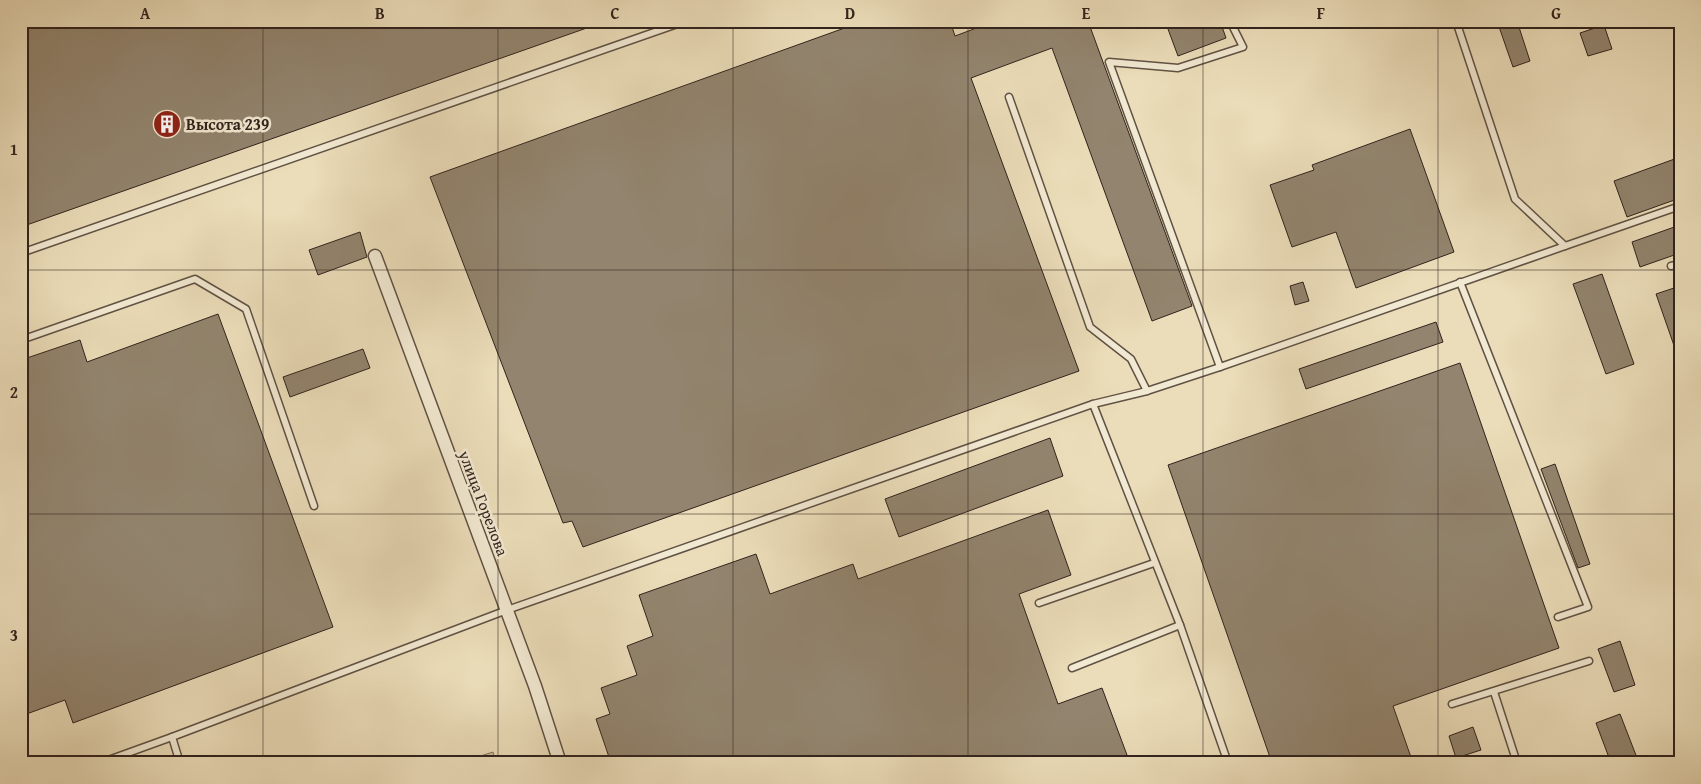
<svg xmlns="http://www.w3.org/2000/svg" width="1701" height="784" viewBox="0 0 1701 784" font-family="'Gentium Book Plus',serif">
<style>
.green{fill:#cbbd9e;stroke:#7e705e}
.building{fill:#92846e;stroke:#31231d}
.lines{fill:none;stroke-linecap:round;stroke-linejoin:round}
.service-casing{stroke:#605244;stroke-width:9}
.minor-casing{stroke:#605244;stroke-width:15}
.service{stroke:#f2e9d2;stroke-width:6}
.minor{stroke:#f2e9d2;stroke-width:12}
.grid{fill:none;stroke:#31231d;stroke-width:1;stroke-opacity:0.55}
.labels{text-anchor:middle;stroke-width:5;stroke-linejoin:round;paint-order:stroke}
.poi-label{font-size:16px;font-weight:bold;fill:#31231d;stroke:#f2e9d2;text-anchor:start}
.street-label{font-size:16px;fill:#31231d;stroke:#f2e9d2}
.neatline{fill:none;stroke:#31231d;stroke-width:2}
.grid-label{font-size:16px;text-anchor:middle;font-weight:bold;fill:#31231d}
</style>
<rect width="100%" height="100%" fill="#ebddb9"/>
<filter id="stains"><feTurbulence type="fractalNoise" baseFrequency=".004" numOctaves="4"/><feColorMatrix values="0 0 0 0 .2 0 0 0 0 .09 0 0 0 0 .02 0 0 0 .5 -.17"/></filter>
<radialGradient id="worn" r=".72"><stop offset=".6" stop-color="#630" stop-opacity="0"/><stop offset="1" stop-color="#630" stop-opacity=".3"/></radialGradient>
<!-- green -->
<path class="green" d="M493,752l3,11h-37z"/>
<!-- building -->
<g class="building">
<path d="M21,21h579l1,2 -580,204z"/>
<path d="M864,21h86l5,15 40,-15h93l104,285 -40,15 -100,-273 -81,30 108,293 -496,176 -11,-26 -9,2 -133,-346z"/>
<path d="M1165,21h55l6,17 -48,18z"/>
<path d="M1497,21h20l13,40 -17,6z"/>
<path d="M1604,25l8,24 -24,7 -8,-23z"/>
<path d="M1410,129l44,123 -98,36 -20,-56 -44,15 -22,-62 44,-15 -2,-5z"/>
<path d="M1680,157v41l-53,19 -13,-36z"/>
<path d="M1680,225v28l-40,14 -8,-25z"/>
<path d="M360,232l7,25 -49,18 -9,-25z"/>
<path d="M1602,274l32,90 -28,10 -33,-90z"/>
<path d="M1303,282l6,19 -14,4 -5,-19z"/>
<path d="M1680,286v71h-2l-22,-63z"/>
<path d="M218,314l115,313 -260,96 -8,-23 -44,16v-356l59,-20 7,22z"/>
<path d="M1436,322l7,20 -137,47 -7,-20z"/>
<path d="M363,349l7,19 -80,29 -7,-20z"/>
<path d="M1460,363l99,285 -166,58 20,57h-141l-104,-298z"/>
<path d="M1050,438l13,38 -164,61 -14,-38z"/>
<path d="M1555,464l35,100 -12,4 -37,-99z"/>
<path d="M1048,510l23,65 -52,19 39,110 44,-16 25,67 -22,8h-494l-15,-44 14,-5 -9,-26 36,-13 -10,-29 26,-10 -14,-41 117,-41 14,40 83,-30 5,15z"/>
<path d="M1620,641l15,44 -21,7 -16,-43z"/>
<path d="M1620,714l19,49h-28l-15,-40z"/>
<path d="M1473,727l8,23 -25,8 -7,-22z"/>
</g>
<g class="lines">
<!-- service casing -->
<g class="service-casing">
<g id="service">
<path d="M1456,21l59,178 50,47 115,-40"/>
<path d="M1009,97l81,230 41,32 16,32"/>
<path d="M21,253l665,-232"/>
<path d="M1671,266l9,-2"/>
<path d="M1460,282l128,325 -30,10"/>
<path d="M21,340l174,-61 51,30 68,197"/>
<path d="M1220,367l-111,-305 69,6 65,-21 -13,-26"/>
<path d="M1093,404l87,221 48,138"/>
<path d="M1039,603l115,-40"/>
<path d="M1072,668l108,-43"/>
<path d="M1494,692l23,71"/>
<path d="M1452,704l137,-43"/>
<path d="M100,763l72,-26"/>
<path d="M180,763l-8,-26 335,-127 586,-206 54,-13 73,-24 345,-121"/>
</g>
</g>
<!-- minor casing -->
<g class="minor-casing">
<path id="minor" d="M375,256l160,430 25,77"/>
</g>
<!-- service -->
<use href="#service" class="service"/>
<!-- minor -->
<use href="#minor" class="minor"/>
</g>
<!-- grid -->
<path class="grid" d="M263,21v742M498,21v742M733,21v742M968,21v742M1203,21v742M1438,21v742M21,270h1659M21,514h1659"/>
<!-- icons -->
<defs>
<g id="building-disc" transform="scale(1.4375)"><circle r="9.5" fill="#8f2418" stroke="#f2e9d2"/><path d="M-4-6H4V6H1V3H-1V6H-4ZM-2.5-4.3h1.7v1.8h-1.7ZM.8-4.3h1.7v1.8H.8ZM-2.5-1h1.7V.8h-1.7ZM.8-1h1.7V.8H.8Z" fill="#fff"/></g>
</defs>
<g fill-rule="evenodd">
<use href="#building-disc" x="167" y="124"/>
</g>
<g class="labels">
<!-- poi labels -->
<g class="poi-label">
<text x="186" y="130">Высота 239</text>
</g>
<!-- street labels -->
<g class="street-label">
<text transform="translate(484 503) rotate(69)" y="6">улица Горелова</text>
</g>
</g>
<!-- margin -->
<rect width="1701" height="784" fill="none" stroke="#ebddb9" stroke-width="55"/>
<rect x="28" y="28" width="1646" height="728" class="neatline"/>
<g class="grid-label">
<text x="145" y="19">A</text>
<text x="380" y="19">B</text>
<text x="615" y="19">C</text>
<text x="850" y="19">D</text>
<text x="1086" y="19">E</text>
<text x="1321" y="19">F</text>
<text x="1556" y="19">G</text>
<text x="14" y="155">1</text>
<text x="14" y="398">2</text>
<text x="14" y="641">3</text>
</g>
<rect width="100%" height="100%" filter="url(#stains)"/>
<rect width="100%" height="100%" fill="url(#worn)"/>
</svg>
